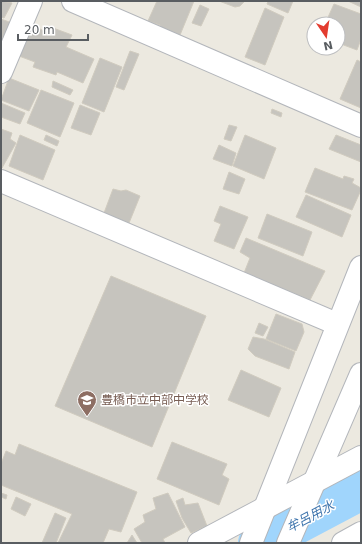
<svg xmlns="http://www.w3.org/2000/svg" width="362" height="544" viewBox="0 0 362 544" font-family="'DejaVu Sans','Noto Sans JP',sans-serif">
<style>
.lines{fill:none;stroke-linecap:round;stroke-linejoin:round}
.river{stroke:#a0d5fc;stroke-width:42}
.building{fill:#c6c4be;stroke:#d0cbbf}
.minor-casing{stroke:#b3b6bb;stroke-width:24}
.tertiary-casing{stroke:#b3b6bb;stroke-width:24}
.minor{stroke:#fff;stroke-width:22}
.tertiary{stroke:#fff;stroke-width:22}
.labels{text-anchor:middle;stroke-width:3;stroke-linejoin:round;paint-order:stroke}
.education-label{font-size:12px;fill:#785e54;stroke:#fff;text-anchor:start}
.water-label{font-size:13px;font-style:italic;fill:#3f75ad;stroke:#fff}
</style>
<rect width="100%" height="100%" fill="#ece9e0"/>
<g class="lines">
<!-- river -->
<path class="river" d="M259,543l102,-54"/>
</g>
<!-- building -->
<g class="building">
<path d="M1,1l11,2 -8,15 -3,-1z"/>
<path d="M157,1h37l-14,34 -20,-8v-2l-12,-4z"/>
<path d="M219,1h26l-5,5 -5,1z"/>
<path d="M268,1h25l-5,12 -21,-9z"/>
<path d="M348,1h13v6z"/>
<path d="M334,4l27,10v25l-4,11 -16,-6 -3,1v-21h-13z"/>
<path d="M200,5l9,4 -8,17 -9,-3z"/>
<path d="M265,8l19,9 -19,48 -20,-8z"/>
<path d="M1,19l11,4 -7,16 -4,-2z"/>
<path d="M38,28l12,6 3,-6 19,7 -6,12 28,12 -11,24 -26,-11 -1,3 -23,-8 2,-5 -16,-6 11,-26 6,3z"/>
<path d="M130,51l9,3 -15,36 -8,-3z"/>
<path d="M100,58l22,9 -18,45 -22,-9z"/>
<path d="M357,60l4,2v46l-21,-9z"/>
<path d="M9,78l30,12 -10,21 -28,-11z"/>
<path d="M53,81l20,9 -3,5 -18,-8z"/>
<path d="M41,90l33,13 -14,34 -33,-14z"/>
<path d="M1,103l24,10 -5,11 -19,-7z"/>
<path d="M80,105l20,8 -9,22 -20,-7z"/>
<path d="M272,109l10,4 -1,4 -10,-4z"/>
<path d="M229,125l8,2 -6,14 -7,-2z"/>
<path d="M1,129l11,4 -2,6 6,4 -14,25z"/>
<path d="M20,135l35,15 -12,30 -34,-14z"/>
<path d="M46,135l13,6 -2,5 -13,-6z"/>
<path d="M245,135l31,13 -12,31 -31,-13z"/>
<path d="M336,135l25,10v17l-32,-13z"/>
<path d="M219,145l17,8 -4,13 -19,-7z"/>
<path d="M315,168l28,11 1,-3 10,3 -2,4 9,5v2l-9,20 -47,-18z"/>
<path d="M229,172l16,7 -6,15 -16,-5z"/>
<path d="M113,189l8,2 5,-1 14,6 -11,27 -25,-10z"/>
<path d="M306,195l45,20 -9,22 -46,-20z"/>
<path d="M220,206l28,11 -14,32 -20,-8 7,-17 -7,-3z"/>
<path d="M267,214l45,18 -9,24 -45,-18z"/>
<path d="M246,238l79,33 -15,29 -66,-27 6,-15 -10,-6z"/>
<path d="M111,276l95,40 -54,131 -97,-41z"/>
<path d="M276,314l26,10 2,8 -8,19 -30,-12z"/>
<path d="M259,323l9,4 -5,9 -8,-3z"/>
<path d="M253,337l11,2 31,13 -6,17 -34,-13 -7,-7z"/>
<path d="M241,370l40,18 -12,29 -41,-17z"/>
<path d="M172,442l55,22 -5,11 7,4 -10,26 -62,-26z"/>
<path d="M19,444l118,48 -16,40 -12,-3 -6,14h-45l14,-29 -71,-29v-21l5,-13 9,4z"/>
<path d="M1,493l6,2 -1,4 -5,-2z"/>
<path d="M168,493l17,34 -22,12 2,4h-23l-8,-14 11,-7 -2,-7 13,-6 -3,-11z"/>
<path d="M16,497l15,7 -6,12 -14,-7z"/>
<path d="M183,498l2,7 13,-2 9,23 -16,7 -9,-15 -6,-17z"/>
<path d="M55,513l11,5 -10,25h-14z"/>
<path d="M132,535l5,8h-10z"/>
</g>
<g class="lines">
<!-- minor casing -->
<g class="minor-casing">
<g id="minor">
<path d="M1,72l30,-71"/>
<path d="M1,181l336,143"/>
<path d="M199,543l162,-86"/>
<path d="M343,543l18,-10"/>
</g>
</g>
<!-- tertiary casing -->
<g class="tertiary-casing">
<g id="tertiary">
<path d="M73,1l288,125"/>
<path d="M251,543l110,-276"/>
<path d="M288,543l73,-169"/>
</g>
</g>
<!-- minor -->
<use href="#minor" class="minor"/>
<!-- tertiary -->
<use href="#tertiary" class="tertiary"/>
</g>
<!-- icons -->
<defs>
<g id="school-pin" transform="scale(1)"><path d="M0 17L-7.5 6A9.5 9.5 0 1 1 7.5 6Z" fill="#8d6e63" stroke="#fff"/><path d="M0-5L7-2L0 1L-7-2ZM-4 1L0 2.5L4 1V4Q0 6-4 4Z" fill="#fff"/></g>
</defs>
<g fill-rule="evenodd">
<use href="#school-pin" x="87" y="400"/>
</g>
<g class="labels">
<!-- education labels -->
<g class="education-label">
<text x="101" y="404">豊橋市立中部中学校</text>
</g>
<!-- water labels -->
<g class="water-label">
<text transform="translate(310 516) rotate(-28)" y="5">牟呂用水</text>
</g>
</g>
<!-- border -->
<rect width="362" height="544" fill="none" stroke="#595d61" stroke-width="4"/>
<!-- north arrow -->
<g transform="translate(326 36) rotate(167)"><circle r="19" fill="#ffffff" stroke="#bdbec0"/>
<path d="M0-3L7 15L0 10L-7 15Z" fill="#e33c2f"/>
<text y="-6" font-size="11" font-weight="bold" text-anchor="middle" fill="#595d61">N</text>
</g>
<!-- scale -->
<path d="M18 34v6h70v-6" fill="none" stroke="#595d61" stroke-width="2"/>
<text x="24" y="34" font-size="12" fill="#595d61" stroke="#ffffff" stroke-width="3" paint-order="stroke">20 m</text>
</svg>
